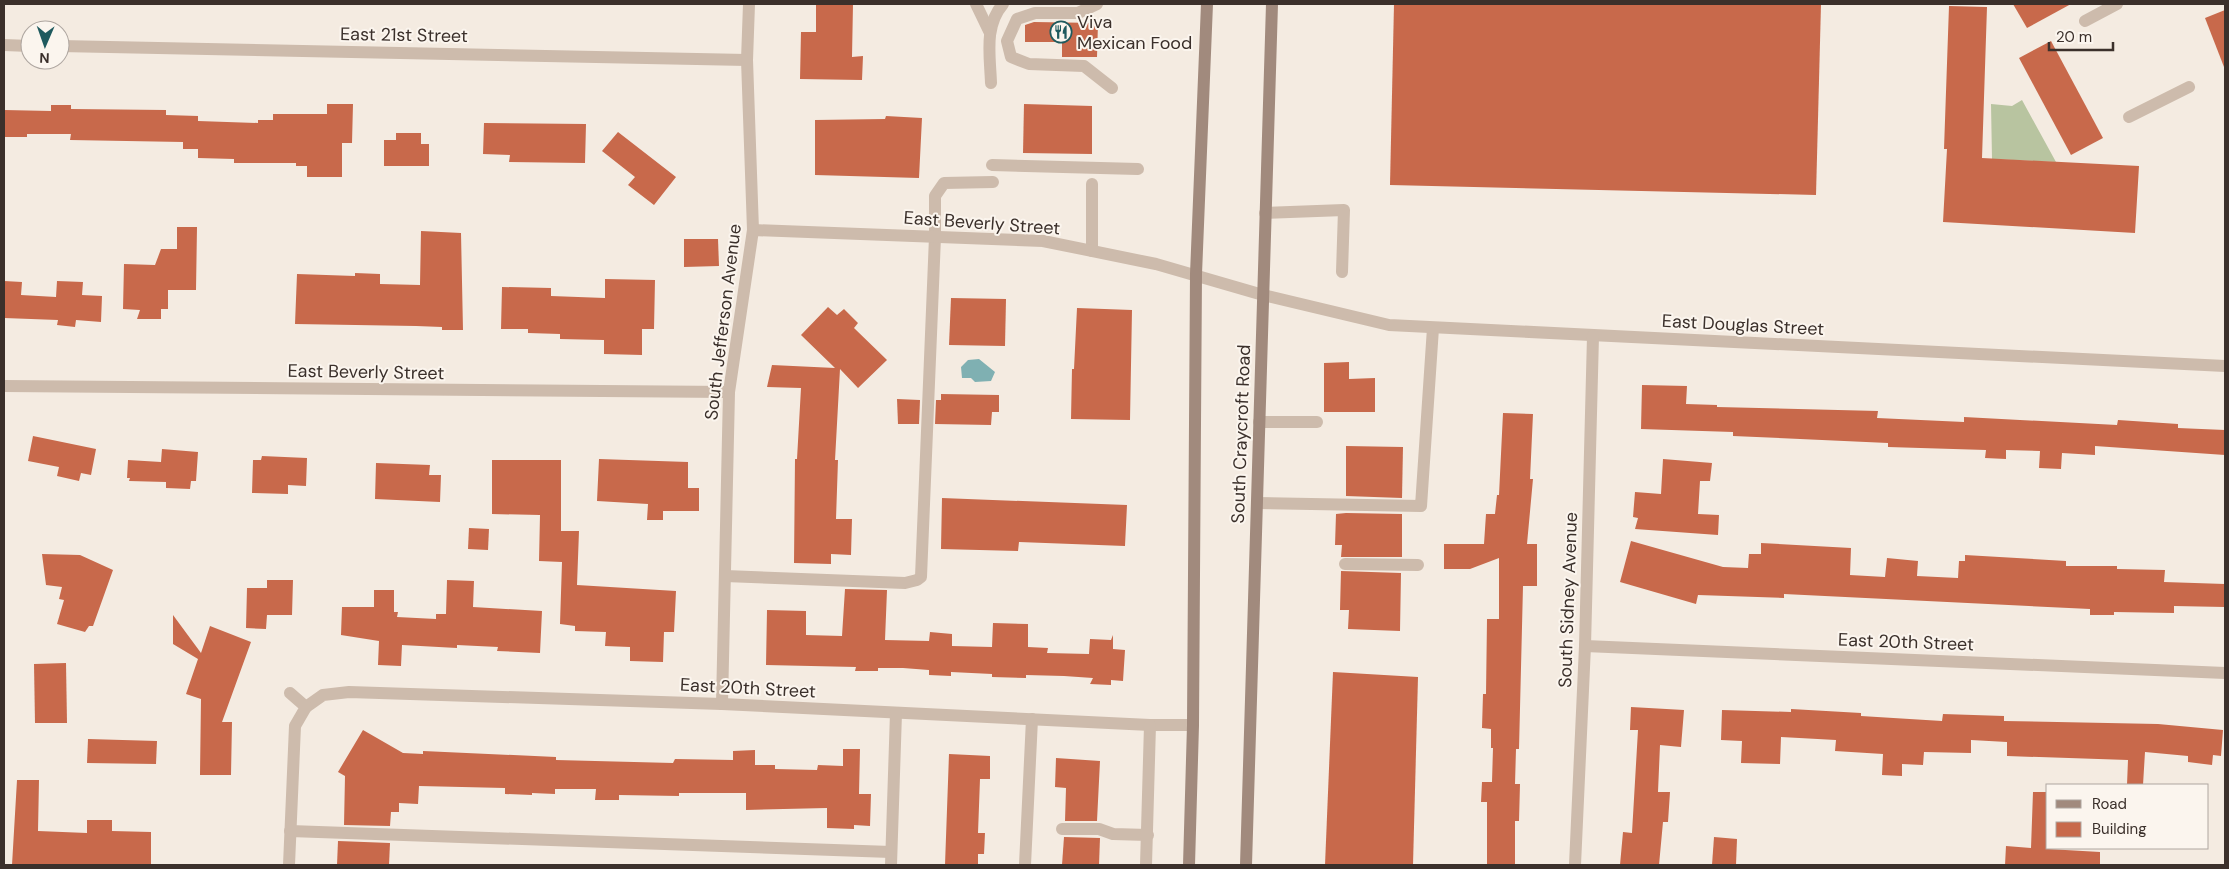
<svg xmlns="http://www.w3.org/2000/svg" width="2229" height="869" viewBox="0 0 2229 869" font-family="'DM Sans',sans-serif">
<style>
.green{fill:#b8c4a0}
.water{fill:#7fb0b2}
.building{fill:#c8694b}
.lines{fill:none;stroke-linecap:round;stroke-linejoin:round}
.service{stroke:#cdbbac;stroke-width:12}
.minor{stroke:#cdbbac;stroke-width:12}
.secondary{stroke:#a18a7d;stroke-width:12}
.labels{text-anchor:middle;stroke-width:4;stroke-linejoin:round;paint-order:stroke}
.poi-label{font-size:18px;fill:#3b302b;stroke:#fbf5ee;text-anchor:start}
.street-label{font-size:18px;fill:#3b302b;stroke:#fbf5ee}
</style>
<rect width="100%" height="100%" fill="#f4ebe1"/>
<!-- green -->
<path class="green" d="M2022,100l34,62 -64,-3 -1,-55 21,2z"/>
<!-- water -->
<path class="water" d="M979,359l16,13 -4,9 -16,1 -4,-4h-9l-1,-11 7,-7z"/>
<!-- building -->
<g class="building">
<path d="M816,4h37l-1,53 11,-1 -1,24 -62,-1 1,-47h15z"/>
<path d="M1394,4h427l-5,191 -426,-10z"/>
<path d="M2013,4h58l-44,24z"/>
<path d="M1949,6l38,1 -5,151 157,8 -4,67 -192,-11 4,-73h-3z"/>
<path d="M2225,10v56l-1,1 -19,-49z"/>
<path d="M1034,22l64,1 -1,34h-35v-15h-37v-17z"/>
<path d="M2051,41l52,97 -32,17 -52,-97z"/>
<path d="M327,104h26l-1,39h-10v34h-35v-11h-11v-3h-62v-4l-36,-1v-9h-15v-7l-113,-2 1,-6h-44v3h-23v-27l47,1v-6h20v4l95,1v5l32,1v5l60,2v-3h15v-6h54z"/>
<path d="M1024,104l68,2v48l-69,-1z"/>
<path d="M886,116l36,2 -3,60 -104,-3v-55l70,-1z"/>
<path d="M484,123l102,1 -1,39 -76,-1 1,-7 -27,-1z"/>
<path d="M618,132l58,45 -22,28 -26,-20 7,-8 -33,-26z"/>
<path d="M396,133h25v11h8v22h-45v-26h12z"/>
<path d="M177,227h20l-1,63h-28v19h-7v10h-24l3,-9 -17,-1 1,-45 31,1 6,-16h16z"/>
<path d="M421,231l40,2 2,97h-21v-3l-26,-1 -121,-2 2,-50 58,2v-3l25,1v10l40,1z"/>
<path d="M684,239h34l1,27 -35,1z"/>
<path d="M605,279l50,1 -1,49h-12v26l-38,-1v-14l-44,-1v-5l-32,-1v-4h-27l1,-42 49,1v8l54,2z"/>
<path d="M4,281l18,1 -1,13 35,2 1,-16 26,1 -1,13 20,1 -1,26 -25,-2 -1,7 -18,-2 1,-5 -54,-2z"/>
<path d="M951,298l55,1 -1,47 -56,-1z"/>
<path d="M828,307l9,8 7,-6 14,14 -4,5 33,32 -29,28 -18,-19 -5,91h3l-2,59h16l-1,36 -20,-1v10l-37,-1 1,-104h2l4,-71 -34,-1 5,-22 63,3 -34,-33z"/>
<path d="M1077,308l55,2 -2,110 -59,-1 1,-50h2z"/>
<path d="M1349,362v17l26,-1v34h-51v-49z"/>
<path d="M1642,385l45,1 -1,18 31,1v2l161,4 -1,7 87,4v-5l153,8 1,-5 60,4v4l47,2v25l-130,-9v9l-33,-2 -1,16 -22,-1 1,-17 -34,-1v9l-21,-1 1,-8 -98,-3v-4l-155,-7v-4l-92,-3z"/>
<path d="M941,394l58,1v17h-7l-1,13 -56,-1 1,-24h5z"/>
<path d="M897,399l23,1 -1,24h-21z"/>
<path d="M1503,413l30,1 -3,65h3l-6,65h10v42h-14l-4,163h-3l-1,35h5l-1,37h-4v44h-28v-63h-6l1,-20h10l1,-34h-2v-19l-9,-1 1,-34h3l1,-75h12v-61l-29,11h-26v-25h40l2,-30h9l2,-19h2z"/>
<path d="M33,436l63,13 -5,26 -10,-2 -2,8 -22,-5 2,-9 -31,-6z"/>
<path d="M1346,446l57,1 -1,51 -56,-2z"/>
<path d="M162,449l36,3 -2,29h-5l-1,8 -24,-1v-6l-37,-1 1,-3h-3l1,-18 33,2z"/>
<path d="M262,456l45,2 -1,28 -18,-1v9l-36,-1 1,-33h8z"/>
<path d="M599,459l89,3v26h11v23h-36v9h-16l1,-16 -51,-3z"/>
<path d="M1663,459l49,4 -2,18h-10l-2,33 21,1 -1,20 -83,-6 3,-11 -5,-1 2,-25 26,2z"/>
<path d="M492,460h69v71h18l-2,54 99,6 -2,41h-10l-1,30 -33,-1v-14l-25,-1 1,-14 -31,-1v-5l-15,-2 2,-62 -23,-1 1,-46 -48,-1z"/>
<path d="M376,463l54,2 -1,10h12l-1,27 -65,-3z"/>
<path d="M942,498l185,7 -2,41 -106,-4 -1,9 -77,-2z"/>
<path d="M1346,513l56,1v43h-61l1,-12h-7l1,-31z"/>
<path d="M469,528l20,1 -1,21 -20,-1z"/>
<path d="M1631,541l92,26 25,1 1,-14h12v-11l90,5 -1,27 35,2 2,-19 31,3 -1,15 41,2 1,-17h6v-6l101,6v5h51v3l48,1 -1,12 61,2v23l-51,-1v7l-60,-1v3h-24v-6l-306,-15v4l-86,-3 -2,9 -76,-22z"/>
<path d="M42,554l38,1 33,15 -20,56h-4l-4,6 -28,-8 7,-24 -5,-1 3,-12 -16,-2z"/>
<path d="M1341,571l60,2 -1,58 -52,-2 1,-19h-9z"/>
<path d="M267,580h26l-1,35h-25l-1,14 -20,-1 1,-40h20z"/>
<path d="M447,580l27,1 -1,26 69,4 -2,42 -43,-2 1,-4 -41,-2v3l-55,-3 -1,21 -23,-1 1,-24 -38,-6 1,-28h32v-17h20v22h4l-1,5 39,2v-5h10z"/>
<path d="M845,589l42,1 -2,50 44,1 1,-9 22,2v12l40,1 1,-24 35,1v23l20,1 -1,5 42,1 1,-15 21,1 2,-5v14l12,1 -2,31 -12,-1v5l-21,-1 3,-6 -29,-2 -38,-1v3l-34,-1v-3l-41,-2v4l-22,-1v-5l-26,-2h-25v3h-23l1,-4 -90,-2 1,-55 39,1v24l36,1z"/>
<path d="M173,615l28,38 9,-27 41,16 -29,80h10l-1,53h-31l1,-76 -15,-5 12,-35 -25,-15z"/>
<path d="M66,663l1,60h-32l-1,-59z"/>
<path d="M1333,672l85,5 -5,188h-88z"/>
<path d="M1631,707l53,3 -3,37 -21,-2 -2,47h12l-2,30h-5l-4,43h-39l3,-33 9,1 6,-103h-8z"/>
<path d="M1791,709l70,4v3l81,5 1,-7 61,2v5l154,3 65,6 -2,26 -8,-1 -1,10 -24,-3v-6l-43,-4 -2,33h-16l1,-25 -121,-4v-14l-36,-2v13l-47,-1 -1,13 -21,-1v12l-20,-1 1,-21 -48,-3 1,-11 -55,-3 -1,27 -39,-1 1,-22 -21,-1 1,-30 69,2z"/>
<path d="M363,730l40,23 20,1v-3l133,6v3l117,3 2,-4 58,1v-9l22,-1v15h20v4l42,1 1,-5 25,1v-17h17l-1,45h12l-1,32 -16,-1v4l-27,-1v-20l-81,2v-17h-67v3l-60,-1v5h-24l1,-11h-41v5l-23,-1v2l-27,-1v-6l-86,-2 -1,18 -19,-1v9h-8l-1,14 -46,-1 1,-49 -7,-4z"/>
<path d="M88,739l69,2 -1,23 -69,-1z"/>
<path d="M949,754l41,2v23h-10l-2,54h7l-1,21h-6v11h-33z"/>
<path d="M1056,758l44,3 -3,60h-32l1,-33 -11,-1z"/>
<path d="M17,780h22l-1,51 49,2v-13h25v11l39,1v33h-139z"/>
<path d="M2033,792h15v57l52,3v13h-95l1,-19 25,2z"/>
<path d="M1064,837l36,1 -1,27h-37z"/>
<path d="M1714,837l23,2 -1,26h-24z"/>
<path d="M338,841l52,2 -1,22h-52z"/>
</g>
<g class="lines">
<!-- service -->
<g class="service">
<path d="M976,4l13,27"/>
<path d="M1097,4l-19,9h-43l-18,6 -10,22 4,16 18,7 55,2 28,22"/>
<path d="M2085,21l32,-17"/>
<path d="M991,83c-1,-28 -7,-57 12,-79"/>
<path d="M2129,117l60,-30"/>
<path d="M992,165l146,4"/>
<path d="M1092,184v67"/>
<path d="M1265,213l79,-3 -2,62"/>
<path d="M1259,422h58"/>
<path d="M1257,503l164,3 12,-178"/>
<path d="M1345,564l73,1"/>
<path d="M725,576l180,7 12,-3 4,-3 14,-340v-41l9,-13 49,-1"/>
<path d="M1062,829h37l14,5 35,1"/>
<path d="M290,831l601,21"/>
<path d="M1025,865l7,-146"/>
</g>
<!-- minor -->
<g class="minor">
<path d="M4,45l26,1"/>
<path d="M60,46l687,14"/>
<path d="M753,230l290,11 113,23 107,31 126,30 836,41"/>
<path d="M4,386l725,6"/>
<path d="M1585,646l640,27"/>
<path d="M722,704l7,-312 24,-162 -6,-170 2,-56"/>
<path d="M306,707l17,-12 26,-3 373,12 428,21h43"/>
<path d="M289,865l6,-139 11,-19 -16,-14"/>
<path d="M891,865l5,-152"/>
<path d="M1146,865l4,-140"/>
<path d="M1575,865l10,-219 8,-310"/>
</g>
<!-- secondary -->
<g class="secondary">
<path d="M1189,865l4,-140 3,-451 11,-270"/>
<path d="M1246,865l26,-861"/>
</g>
</g>
<!-- icons -->
<defs>
<g id="restaurant-ring" transform="scale(1.125)"><circle r="9.5" fill="#fbf5ee" stroke="#1f5a5e" stroke-width="1.5"/><path d="M-5-6h1v4h1v-4h1v4h1v-4h1v5L-1.5 .5V6h-2V.5L-5-1ZM5-6V6H3V1.5H1.5Q1.5-4 5-6Z" fill="#1f5a5e"/></g>
</defs>
<g fill-rule="evenodd">
<use href="#restaurant-ring" x="1061" y="32"/>
</g>
<g class="labels">
<!-- poi labels -->
<g class="poi-label">
<text x="1077" y="28">Viva<tspan x="1077" dy="21">Mexican Food</tspan></text>
</g>
<!-- street labels -->
<g class="street-label">
<text transform="translate(404 35) rotate(1)" y="6">East 21st Street</text>
<text transform="translate(982 223) rotate(4)" y="6">East Beverly Street</text>
<text transform="translate(723 322) rotate(-83)" y="6">South Jefferson Avenue</text>
<text transform="translate(1743 325) rotate(3)" y="6">East Douglas Street</text>
<text transform="translate(366 372) rotate(1)" y="6">East Beverly Street</text>
<text transform="translate(1241 434) rotate(-88)" y="6">South Craycroft Road</text>
<text transform="translate(1568 600) rotate(-88)" y="6">South Sidney Avenue</text>
<text transform="translate(1906 642) rotate(2)" y="6">East 20th Street</text>
<text transform="translate(748 688) rotate(3)" y="6">East 20th Street</text>
</g>
</g>
<!-- border -->
<rect width="2229" height="869" fill="none" stroke="#3b302b" stroke-width="10"/>
<!-- legend -->
<rect x="2046" y="784" width="162" height="65" fill="#fbf5ee" stroke="#aea6a0"/>
<rect x="2056" y="800" width="25" height="8" fill="#a18a7d" stroke="#aea6a0"/>
<text x="2092" y="809" font-size="15" fill="#3b302b">Road</text>
<rect x="2056" y="822" width="25" height="15" fill="#c8694b" stroke="#aea6a0"/>
<text x="2092" y="834" font-size="15" fill="#3b302b">Building</text>
<!-- north arrow -->
<g transform="translate(45 45) rotate(182)"><circle r="24" fill="#fbf5ee" stroke="#aea6a0"/>
<path d="M0-4L9 19L0 12L-9 19Z" fill="#1f5a5e"/>
<text y="-8" font-size="14" font-weight="bold" text-anchor="middle" fill="#3b302b">N</text>
</g>
<!-- scale -->
<path d="M2049 42v8h64v-8" fill="none" stroke="#3b302b" stroke-width="2.5"/>
<text x="2056" y="42" font-size="15" fill="#3b302b" stroke="#fbf5ee" stroke-width="4" paint-order="stroke">20 m</text>
</svg>
